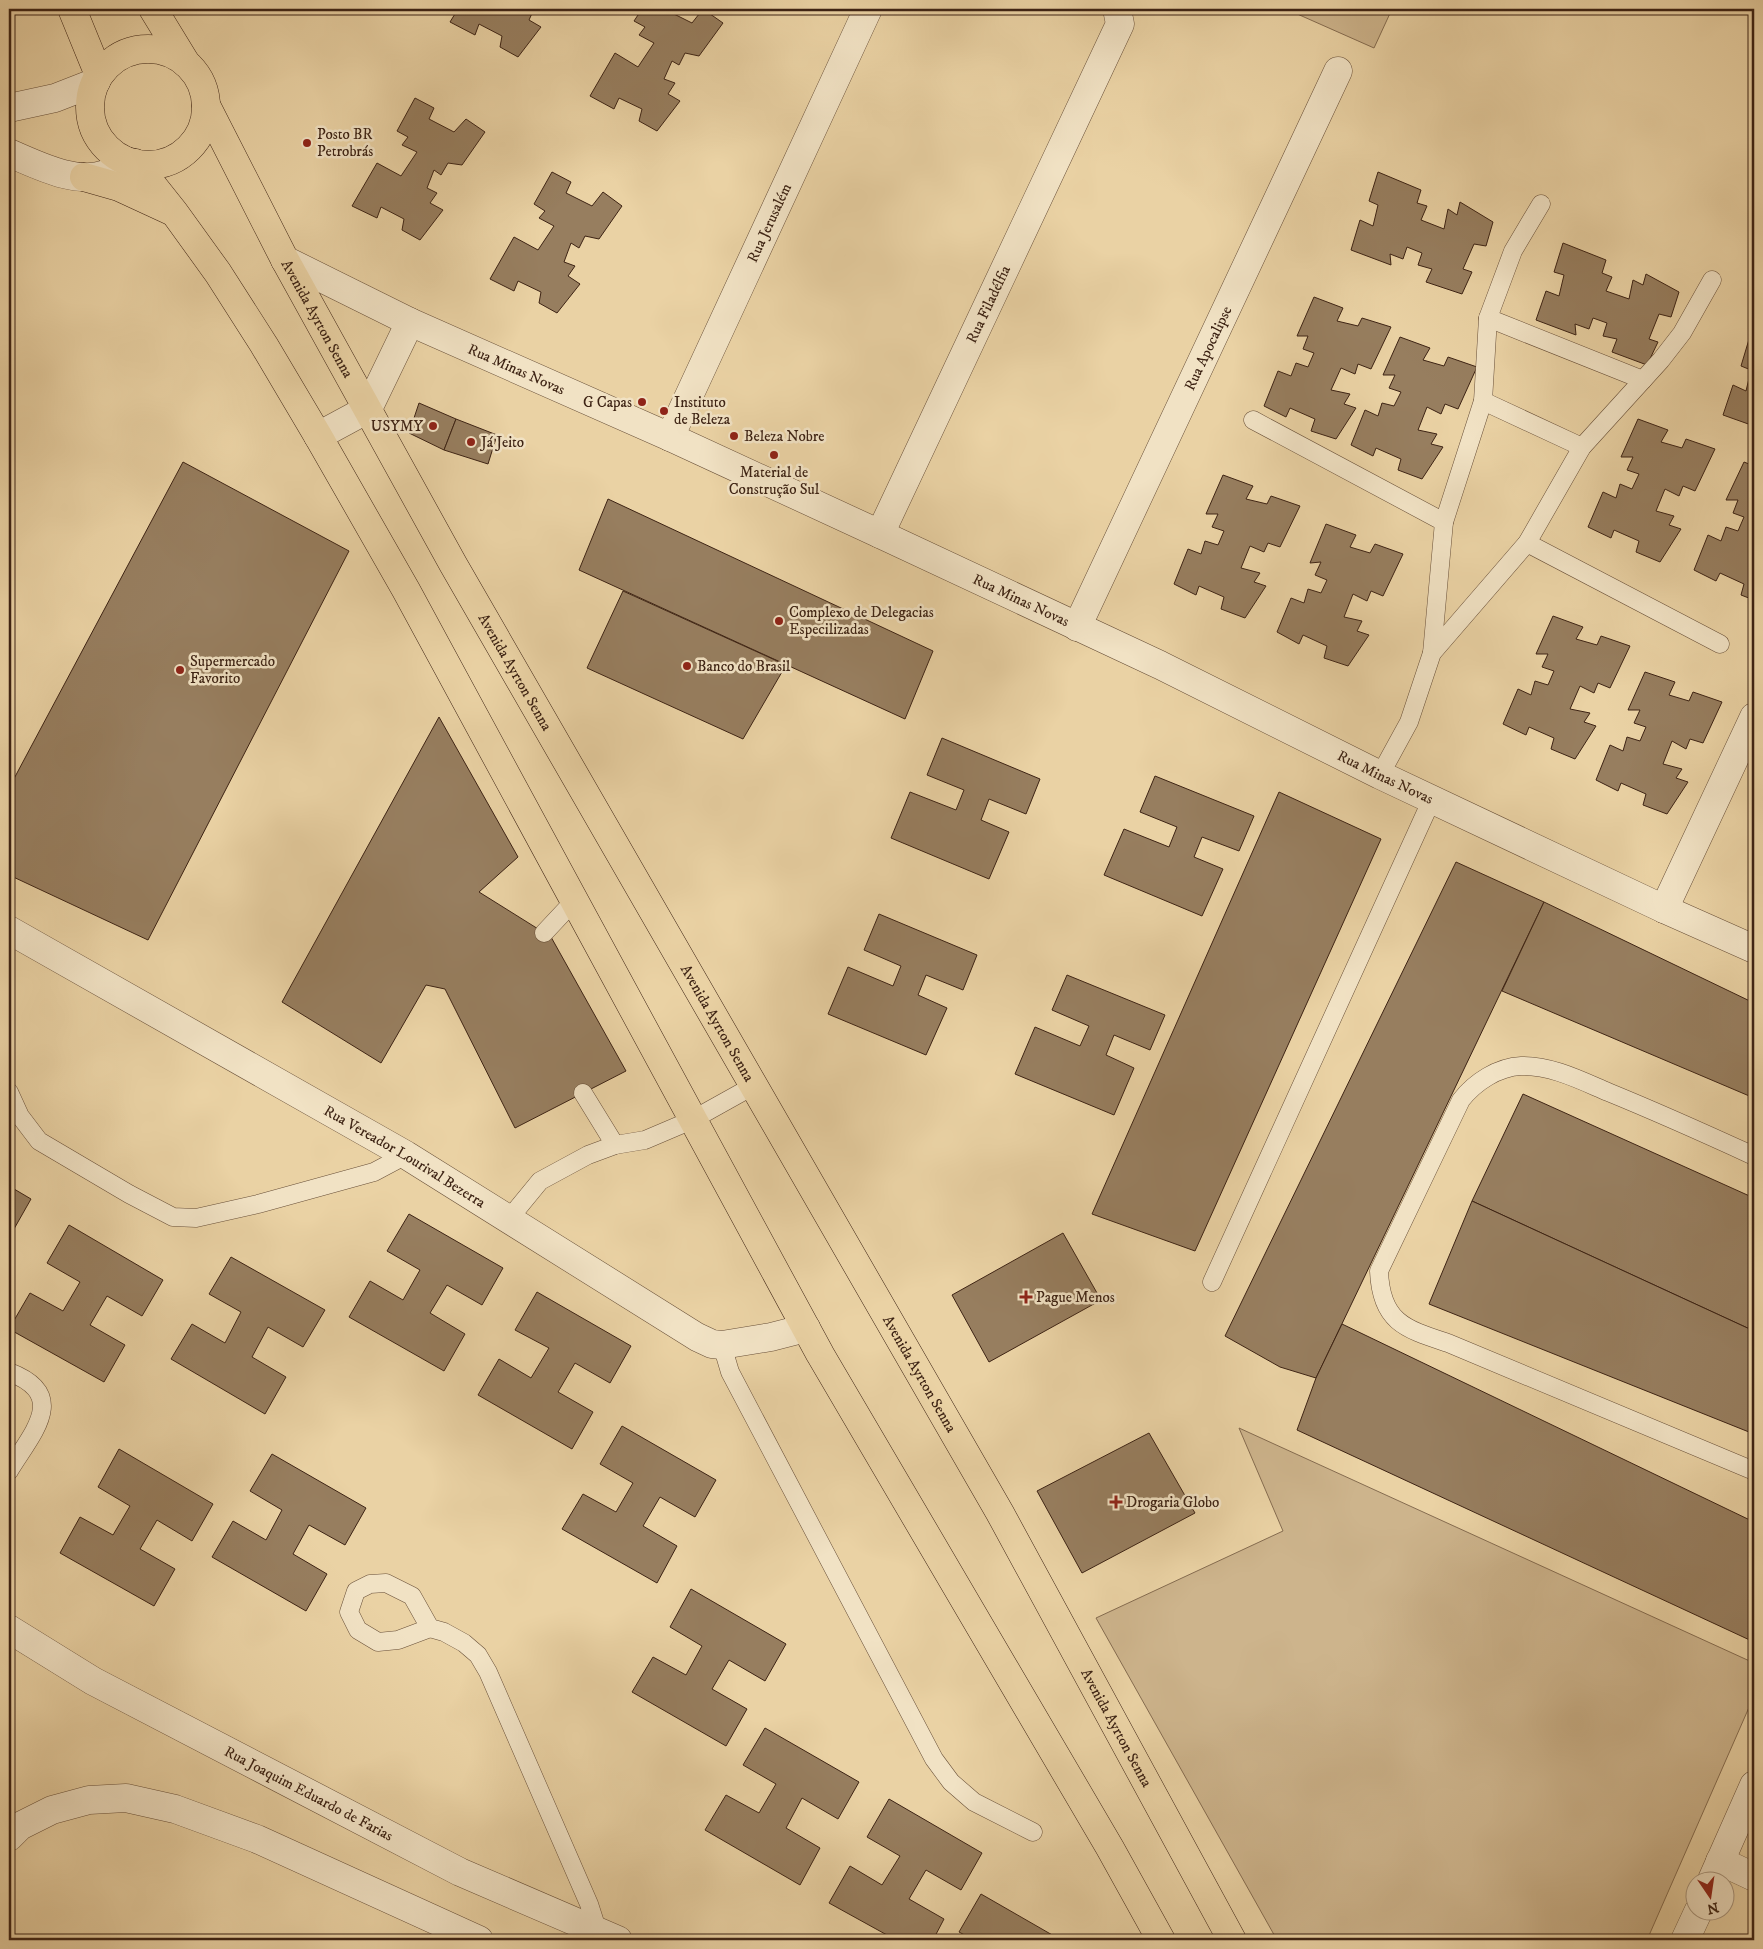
<svg xmlns="http://www.w3.org/2000/svg" width="1763" height="1949" viewBox="0 0 1763 1949" font-family="'IM FELL DW Pica',serif">
<style>
.green{fill:#cdb48c;stroke:#856c50}
.building{fill:#977e5f;stroke:#3d2314}
.lines{fill:none;stroke-linecap:round;stroke-linejoin:round}
.service-casing{stroke:#684f38;stroke-width:19}
.minor-casing{stroke:#684f38;stroke-width:29}
.primary-casing{stroke:#3d2314;stroke-width:29}
.service{stroke:#f1e2c4;stroke-width:18}
.minor{stroke:#f1e2c4;stroke-width:28}
.primary{stroke:#ead2a4;stroke-width:28}
.poi-dot{fill:#8f2418;stroke:#f1e2c4;stroke-width:2}
.labels{text-anchor:middle;stroke-width:5;stroke-linejoin:round;paint-order:stroke}
.poi-label{font-size:15px;fill:#3d2314;stroke:#f1e2c4;text-anchor:start}
.street-label{font-size:15px;fill:#3d2314;stroke:#f1e2c4}
</style>
<rect width="100%" height="100%" fill="#ead2a4"/>
<filter id="stains"><feTurbulence type="fractalNoise" baseFrequency=".004" numOctaves="4"/><feColorMatrix values="0 0 0 0 .2 0 0 0 0 .09 0 0 0 0 .02 0 0 0 .5 -.17"/></filter>
<radialGradient id="worn" r=".72"><stop offset=".6" stop-color="#630" stop-opacity="0"/><stop offset="1" stop-color="#630" stop-opacity=".3"/></radialGradient>
<!-- green -->
<g class="green">
<path d="M1286,9h106l-18,39z"/>
<path d="M1239,1428l515,235v33l-107,244h-370l-181,-322 187,-87z"/>
</g>
<!-- building -->
<g class="building">
<path d="M458,9h76l-5,11 12,7 -23,30 -18,-10 2,-11 -23,-12 -4,11 -25,-13z"/>
<path d="M642,9h25l-1,1 26,13 11,-14 20,14 -24,33 -14,-3 -6,12 -7,-4 -8,18 11,4 -7,11 12,7 -23,30 -18,-10 3,-12 -23,-11 -5,11 -24,-13 25,-43 23,14 16,-24 -15,-8 6,-8 -11,-6z"/>
<path d="M415,98l19,10 -5,11 25,13 12,-13 19,13 -23,33 -14,-2 -7,12 -7,-5 -7,18 10,5 -7,10 13,7 -23,30 -18,-10 2,-11 -23,-12 -4,11 -25,-12 25,-43 24,13 16,-24 -15,-7 6,-8 -11,-6z"/>
<path d="M552,172l19,10 -5,11 26,13 11,-14 19,14 -23,33 -14,-3 -6,12 -8,-5 -7,19 11,4 -7,10 12,8 -23,29 -18,-10 2,-11 -23,-11 -4,10 -24,-12 24,-42 24,13 16,-24 -15,-8 6,-7 -11,-7z"/>
<path d="M1378,172l43,18 -4,13 10,3 -6,14 23,9 4,-20 9,6 3,-13 33,20 -7,24 -12,-2 -11,25 9,3 -10,22 -36,-12 6,-13 -14,-4 4,-12 -15,-6 -4,12 -13,-5 1,11 -40,-15 9,-30 13,6 5,-21 -9,-4z"/>
<path d="M1563,243l43,17 -4,13 10,4 -6,14 23,8 4,-19 10,5 3,-11 33,18 -8,25 -12,-3 -10,25 9,3 -11,23 -35,-13 5,-13 -14,-3 4,-13 -14,-5 -4,11 -14,-5 1,11 -40,-15 10,-29 13,5 5,-21 -10,-3z"/>
<path d="M1314,297l29,11 -6,13 21,5 4,-8 29,9 -20,42 -13,-5 -3,10 -14,-6 -10,22 19,4 -6,10 12,4 -20,31 -25,-8 4,-12 -25,-11 -4,9 -22,-11 14,-35 13,5 5,-13 12,4 6,-14 -11,-4 5,-13h-11z"/>
<path d="M1750,336l4,2v88l-31,-11 10,-30 13,6 5,-21 -10,-4z"/>
<path d="M1400,337l30,11 -7,12 21,6 4,-9 29,10 -19,42 -13,-5 -4,10 -14,-7 -9,23 19,4 -6,10 12,3 -21,32 -24,-9 3,-11 -25,-11 -3,8 -22,-11 14,-35 13,6 4,-13 12,3 7,-14 -12,-4 6,-13h-12z"/>
<path d="M419,403l37,16 -12,31 -35,-17z"/>
<path d="M456,419l41,16 -9,29 -44,-14z"/>
<path d="M1638,419l30,11 -7,12 21,6 4,-9 29,10 -20,42 -12,-5 -4,10 -14,-7 -9,22 18,5 -5,9 12,4 -21,33 -24,-10 3,-11 -25,-11 -3,8 -23,-11 15,-35 13,6 4,-14 12,5 7,-15 -12,-4 6,-13h-12z"/>
<path d="M183,462l166,89 -201,389 -139,-65v-87z"/>
<path d="M1744,462l10,4v134l-13,-5 3,-11 -24,-11 -4,8 -22,-11 14,-35 13,6 5,-14 12,4 6,-14 -11,-4 5,-13h-12z"/>
<path d="M1223,475l30,11 -7,13 21,5 4,-8 29,10 -20,41 -12,-4 -4,9 -14,-6 -9,22 19,5 -6,9 12,4 -21,32 -24,-9 3,-12 -25,-11 -3,9 -22,-11 14,-35 13,5 4,-13 13,4 6,-14 -12,-4 6,-13h-12z"/>
<path d="M608,499l325,152 -28,68 -326,-149z"/>
<path d="M1326,524l30,11 -6,12 20,6 5,-9 28,10 -20,42 -12,-5 -4,10 -14,-7 -9,23 18,4 -5,10 12,4 -21,31 -24,-8 3,-12 -24,-11 -4,9 -22,-12 14,-34 13,5 4,-14 13,4 6,-13 -12,-5 6,-13 -11,1z"/>
<path d="M623,591l163,74 -43,74 -156,-71z"/>
<path d="M1553,616l30,11 -7,12 21,6 4,-9 29,10 -20,42 -12,-5 -4,10 -14,-7 -10,23 20,4 -6,9 12,4 -21,33 -24,-10 3,-11 -25,-11 -3,8 -23,-11 15,-35 13,6 4,-14 13,4 6,-14 -12,-4 6,-13h-12z"/>
<path d="M1645,672l30,10 -6,13 20,6 4,-9 29,10 -19,41 -13,-4 -4,10 -14,-8 -9,23 19,5 -6,9 12,4 -21,32 -24,-9 3,-11 -25,-11 -3,8 -22,-11 14,-35 13,6 4,-14 13,4 6,-14 -12,-4 6,-13h-12z"/>
<path d="M439,717l79,140 -39,35 72,45 75,134 -111,57 -70,-139 -19,-4 -45,78 -99,-61z"/>
<path d="M942,738l98,41 -14,35 -37,-15 -8,21 28,12 -20,47 -98,-41 19,-46 46,18 8,-20 -37,-15z"/>
<path d="M1155,776l99,40 -15,35 -37,-14 -8,20 29,12 -21,47 -98,-41 20,-46 45,18 8,-20 -37,-15z"/>
<path d="M1279,792l102,47 -186,412 -103,-37z"/>
<path d="M1456,862l88,40 -228,476 -36,-11 -55,-31z"/>
<path d="M1544,902l210,101v95l-252,-107z"/>
<path d="M879,914l98,41 -14,35 -37,-15 -8,20 29,13 -21,47 -98,-41 20,-47 45,19 8,-20 -37,-16z"/>
<path d="M1067,975l98,40 -15,35 -36,-15 -8,20 28,13 -20,47 -99,-41 20,-47 45,19 9,-20 -37,-16z"/>
<path d="M1523,1094l231,104v133l-282,-130z"/>
<path d="M9,1186l22,13 -21,37 -1,-1z"/>
<path d="M1472,1201l282,130v103l-325,-130z"/>
<path d="M409,1214l94,54 -21,37 -35,-20 -17,28 35,21 -21,37 -95,-54 21,-36 33,19 17,-30 -33,-19z"/>
<path d="M69,1225l94,55 -21,36 -35,-20 -17,29 35,20 -21,37 -95,-53 21,-36 33,18 17,-29 -33,-19z"/>
<path d="M1063,1233l38,67 -112,62 -37,-67z"/>
<path d="M231,1257l94,53 -22,37 -35,-20 -16,30 34,20 -21,37 -94,-55 21,-35 33,19 16,-31 -32,-18z"/>
<path d="M537,1292l94,54 -21,37 -35,-20 -17,29 35,20 -21,37 -94,-54 21,-36 32,19 18,-30 -34,-18z"/>
<path d="M1342,1324l412,198v120l-457,-212 19,-52z"/>
<path d="M622,1426l94,54 -21,37 -35,-20 -17,29 34,20 -20,37 -95,-54 21,-35 33,18 17,-29 -33,-19z"/>
<path d="M1149,1433l46,80 -113,60 -45,-82z"/>
<path d="M119,1449l94,55 -21,37 -35,-21 -17,29 35,20 -21,37 -94,-53 20,-36 33,18 17,-29 -32,-19z"/>
<path d="M272,1454l94,54 -21,37 -36,-20 -16,29 34,20 -21,37 -94,-54 21,-36 33,19 16,-30 -32,-19z"/>
<path d="M691,1589l95,55 -21,37 -36,-21 -17,29 35,20 -21,37 -94,-54 21,-35 33,18 16,-29 -32,-19z"/>
<path d="M765,1728l94,54 -21,37 -36,-21 -16,30 34,20 -20,37 -95,-55 21,-35 33,18 17,-29 -33,-19z"/>
<path d="M889,1799l93,54 -21,37 -35,-20 -17,29 35,20 -11,21h-37l-67,-37 21,-37 32,19 18,-29 -33,-19z"/>
<path d="M981,1894l80,46h-87l-15,-8z"/>
</g>
<g class="lines">
<!-- service casing -->
<g class="service-casing">
<g id="service">
<path d="M1541,204l-28,47 -25,67 155,62"/>
<path d="M1483,401l99,46"/>
<path d="M1253,420l191,102 39,-121 5,-83"/>
<path d="M1527,543l193,101"/>
<path d="M1432,653l12,-131"/>
<path d="M1380,775l29,-53 23,-69 95,-110 55,-96 79,-87 21,-27 30,-53"/>
<path d="M544,933l30,-32"/>
<path d="M9,1092l11,24 19,25 90,53 44,23 23,1 62,-14 116,-32 32,-17"/>
<path d="M583,1093l32,52"/>
<path d="M1754,1156c-48,-22 -97,-44 -146,-64 -26,-11 -57,-27 -87,-26 -23,1 -46,16 -60,34l-82,171c2,51 26,58 69,72l306,128"/>
<path d="M508,1220l32,-39 48,-26 27,-10 30,-5 47,-20 61,-34"/>
<path d="M1212,1282l220,-483"/>
<path d="M722,1345l8,27 204,387 17,23 23,20 59,30"/>
<path d="M9,1372c61,23 23,61 0,99"/>
<path d="M430,1628l-18,-32 -26,-13 -16,1 -14,7 -7,21 9,18 20,12 20,-2 32,-12 14,4 20,11 14,12 10,17 101,232 9,28"/>
</g>
</g>
<!-- minor casing -->
<g class="minor-casing">
<g id="minor">
<path d="M9,108l46,-10 41,-16"/>
<path d="M9,153c29,12 66,32 97,21 7,-3 14,-9 20,-13"/>
<path id="s1" d="M285,260l125,62 260,115 210,97 280,131 220,110 284,134 90,40"/>
<path d="M318,436l50,-27 42,-87"/>
<path id="s2" d="M670,437l198,-428"/>
<path id="s3" d="M880,534l240,-510 -3,-15"/>
<path id="s4" d="M1077,627l261,-556"/>
<path d="M1664,909l90,-192"/>
<path id="s5" d="M9,930l397,225 291,182 15,7 10,1 49,-8 35,-9"/>
<path id="s6" d="M9,1629l84,52 367,191 158,68"/>
<path d="M9,1837l11,-11 32,-16 37,-10 37,-2 49,11 82,30 222,101"/>
<path d="M1720,1861l34,16"/>
<path d="M1711,1882l43,-97"/>
<path d="M1685,1940l13,-28"/>
</g>
</g>
<!-- primary casing -->
<g class="primary-casing">
<g id="primary">
<path d="M72,9l27,66"/>
<path d="M153,9l33,54"/>
<circle cx="148" cy="107" r="58"/>
<path id="s7" d="M206,105l79,155 168,304 547,949 232,427"/>
<path d="M135,163l39,49 44,61 46,72 54,91 88,154 414,764 290,494 51,92"/>
<path d="M84,177l35,10 52,24"/>
</g>
</g>
<!-- service -->
<use href="#service" class="service"/>
<!-- minor -->
<use href="#minor" class="minor"/>
<!-- primary -->
<use href="#primary" class="primary"/>
</g>
<!-- markers -->
<g class="poi-dot">
<circle cx="307" cy="143" r="5"/>
<circle cx="642" cy="402" r="5"/>
<circle cx="664" cy="411" r="5"/>
<circle cx="433" cy="426" r="5"/>
<circle cx="734" cy="436" r="5"/>
<circle cx="471" cy="442" r="5"/>
<circle cx="774" cy="455" r="5"/>
<circle cx="779" cy="621" r="5"/>
<circle cx="687" cy="666" r="5"/>
<circle cx="180" cy="670" r="5"/>
<path d="M1023.5 1289.5h5v5h5v5h-5v5h-5v-5h-5v-5h5z"/>
<path d="M1113.5 1494.5h5v5h5v5h-5v5h-5v-5h-5v-5h5z"/>
</g>
<g class="labels">
<!-- poi labels -->
<g class="poi-label">
<text x="317" y="139">Posto BR<tspan x="317" dy="17">Petrobrás</tspan></text>
<text x="632" y="407" text-anchor="end">G Capas</text>
<text x="674" y="407">Instituto<tspan x="674" dy="17">de Beleza</tspan></text>
<text x="423" y="431" text-anchor="end">USYMY</text>
<text x="744" y="441">Beleza Nobre</text>
<text x="481" y="447">Já Jeito</text>
<text x="774" y="477" text-anchor="middle">Material de<tspan x="774" dy="17">Construção Sul</tspan></text>
<text x="789" y="617">Complexo de Delegacias<tspan x="789" dy="17">Especilizadas</tspan></text>
<text x="190" y="666">Supermercado<tspan x="190" dy="17">Favorito</tspan></text>
<text x="697" y="671">Banco do Brasil</text>
<text x="1036" y="1302">Pague Menos</text>
<text x="1126" y="1507">Drogaria Globo</text>
</g>
<!-- street labels -->
<g class="street-label">
<text dy="5" stroke="none"><textPath href="#s2" startOffset="236">Rua Jerusalém</textPath></text>
<text dy="5" stroke="none"><textPath href="#s3" startOffset="254">Rua Filadélfia</textPath></text>
<text dy="5" stroke="none"><textPath href="#s7" startOffset="241">Avenida Ayrton Senna</textPath></text>
<text dy="5" stroke="none"><textPath href="#s4" startOffset="308">Rua Apocalipse</textPath></text>
<text dy="5" stroke="none"><textPath href="#s1" startOffset="256">Rua Minas Novas</textPath></text>
<text dy="5" stroke="none"><textPath href="#s1" startOffset="811">Rua Minas Novas</textPath></text>
<text dy="5" stroke="none"><textPath href="#s7" startOffset="646">Avenida Ayrton Senna</textPath></text>
<text dy="5" stroke="none"><textPath href="#s1" startOffset="1216">Rua Minas Novas</textPath></text>
<text dy="5" stroke="none"><textPath href="#s7" startOffset="1051">Avenida Ayrton Senna</textPath></text>
<text dy="5" stroke="none"><textPath href="#s5" startOffset="456">Rua Vereador Lourival Bezerra</textPath></text>
<text dy="5" stroke="none"><textPath href="#s7" startOffset="1456">Avenida Ayrton Senna</textPath></text>
<text dy="5" stroke="none"><textPath href="#s7" startOffset="1861">Avenida Ayrton Senna</textPath></text>
<text dy="5" stroke="none"><textPath href="#s6" startOffset="342">Rua Joaquim Eduardo de Farias</textPath></text>
</g>
</g>
<!-- margin -->
<rect width="1763" height="1949" fill="none" stroke="#ead2a4" stroke-width="30"/>
<rect x="10" y="10" width="1743" height="1929" fill="none" stroke="#3d2314" stroke-width="2.5"/>
<rect x="15" y="15" width="1733" height="1919" fill="none" stroke="#3d2314"/>
<!-- north arrow -->
<g transform="translate(1710 1896) rotate(167)"><circle r="24" fill="#f1e2c4" stroke="#a9967e"/>
<path d="M0-4L9 19L0 12L-9 19Z" fill="#8f2418"/>
<text y="-8" font-size="14" font-weight="bold" text-anchor="middle" fill="#3d2314">N</text>
</g>
<rect width="100%" height="100%" filter="url(#stains)"/>
<rect width="100%" height="100%" fill="url(#worn)"/>
</svg>
